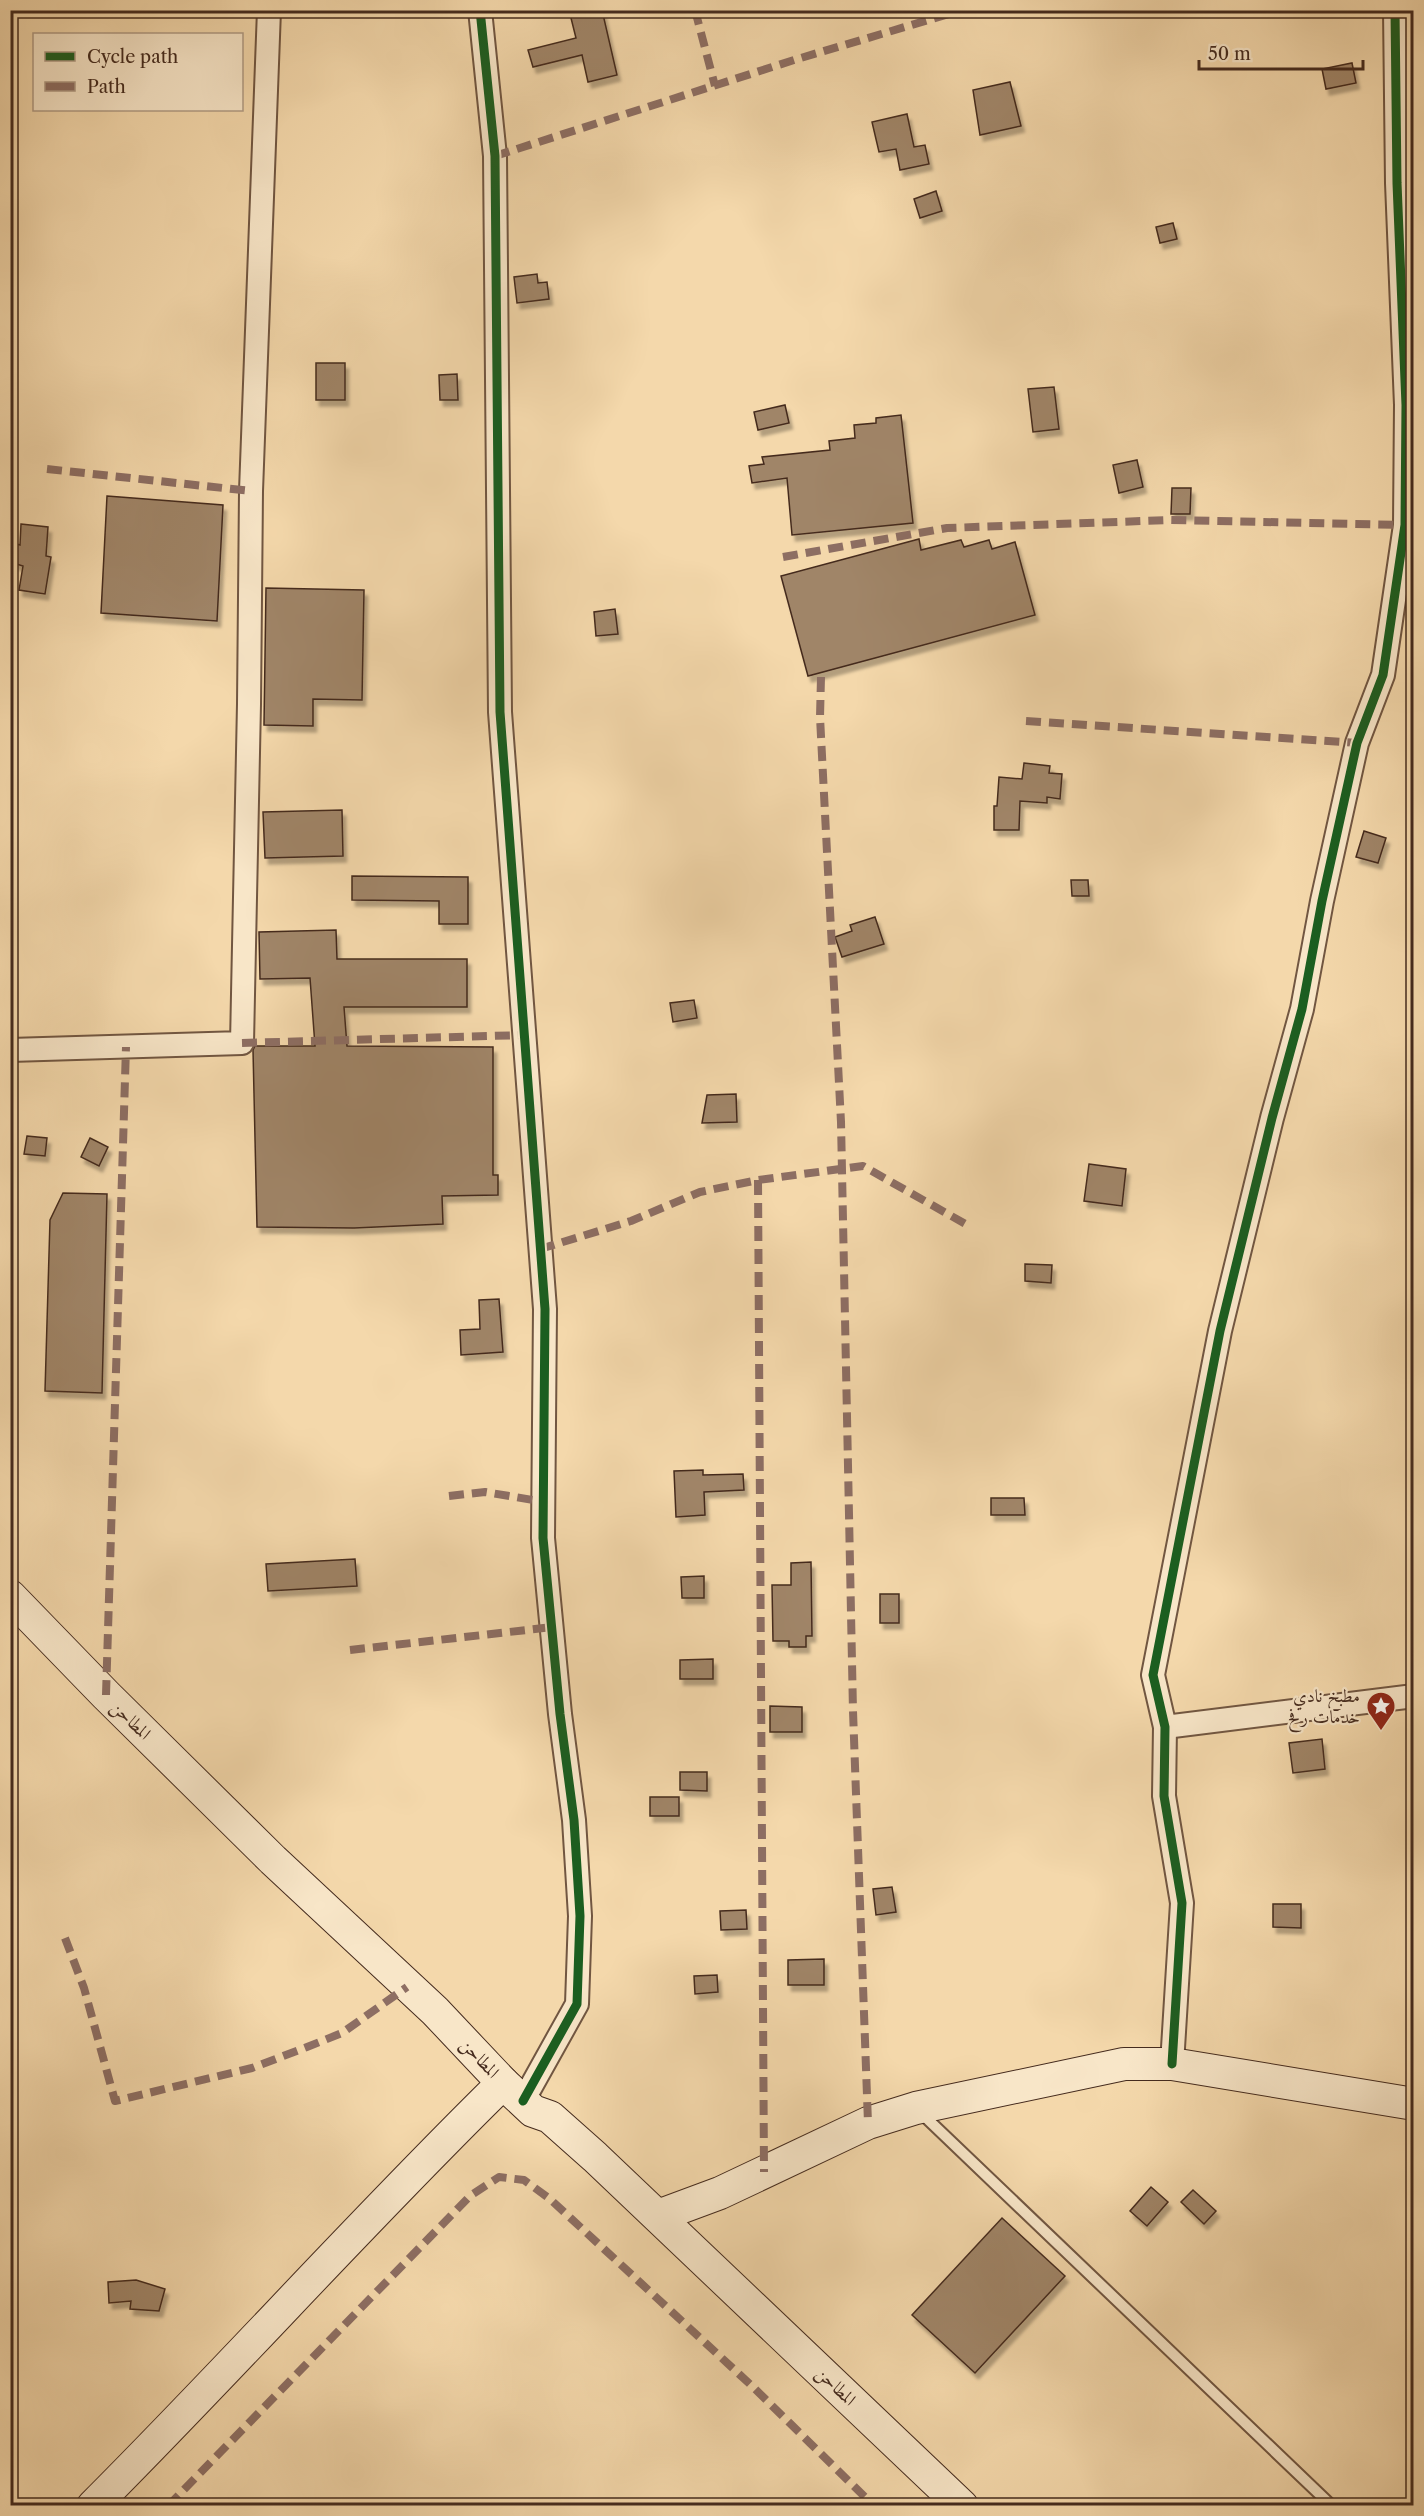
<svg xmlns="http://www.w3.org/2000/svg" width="1424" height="2516" viewBox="0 0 1424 2516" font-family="'Libre Caslon Text',Amiri,serif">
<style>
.building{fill:#a08567;stroke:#452b1e;stroke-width:1.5;filter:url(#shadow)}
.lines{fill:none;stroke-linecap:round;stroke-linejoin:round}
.lane-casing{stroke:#715641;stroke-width:14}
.street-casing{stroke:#715641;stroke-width:26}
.secondary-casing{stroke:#452b1e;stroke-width:34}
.lane{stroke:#f8e6c8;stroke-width:10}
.street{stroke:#f8e6c8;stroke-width:22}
.secondary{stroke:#f8e6c8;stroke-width:32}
.quiet{stroke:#8d6e63;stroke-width:8;stroke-dasharray:15 8;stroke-linecap:butt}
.cycleway-casing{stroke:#f8e6c8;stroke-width:13}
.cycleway{stroke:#1b5e20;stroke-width:9}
.labels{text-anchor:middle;stroke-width:4.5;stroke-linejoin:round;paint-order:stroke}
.poi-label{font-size:18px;fill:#452b1e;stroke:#f8e6c8;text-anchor:end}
.street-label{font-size:18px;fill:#452b1e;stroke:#f8e6c8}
</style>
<defs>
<filter id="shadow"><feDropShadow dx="3.5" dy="6" stdDeviation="1.5" flood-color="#0004"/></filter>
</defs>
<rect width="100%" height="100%" fill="#f4d8ab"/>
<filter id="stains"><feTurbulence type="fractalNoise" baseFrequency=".00333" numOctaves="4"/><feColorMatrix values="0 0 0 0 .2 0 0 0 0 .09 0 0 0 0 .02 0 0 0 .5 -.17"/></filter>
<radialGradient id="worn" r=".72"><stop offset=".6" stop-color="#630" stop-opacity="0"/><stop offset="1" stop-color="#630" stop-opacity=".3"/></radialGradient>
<!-- building -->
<g class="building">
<path d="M569,10h33l15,65 -29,7 -6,-27 -49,12 -5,-17 48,-12z"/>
<path d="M1352,63l4,20 -30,6 -4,-20z"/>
<path d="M1010,82l11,44 -41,9 -7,-45z"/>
<path d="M907,114l7,33 11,-2 4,19 -29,6 -4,-21 -17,3 -7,-30z"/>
<path d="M936,191l6,20 -22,7 -6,-19z"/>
<path d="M1173,223l4,16 -17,4 -4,-16z"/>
<path d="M537,274l1,9 9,-1 2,17 -32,4 -3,-26z"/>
<rect x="316" y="363" width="29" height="37"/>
<path d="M457,374l1,26h-18l-1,-25z"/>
<path d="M1054,387l5,42 -26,3 -5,-43z"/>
<path d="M785,405l4,18 -31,7 -4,-18z"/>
<path d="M901,415l12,108 -121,12 -5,-57 -35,5 -3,-17 15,-2 -2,-7 68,-7 -1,-9 26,-3 -1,-13 22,-2v-5z"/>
<path d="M1137,460l6,27 -24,6 -6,-28z"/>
<path d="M1172,488h19l-1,26h-19z"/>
<path d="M107,496l116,9 -6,116 -116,-8z"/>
<path d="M21,524l27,3 -2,29 5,1 -6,37 -26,-4 4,-24 -13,-4v-20l10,3z"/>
<path d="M919,539l2,11 40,-10 3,7 25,-7 3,9 23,-7 20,73 -227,61 -27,-100z"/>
<path d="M266,588l98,2 -2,110 -49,-1v27l-49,-1z"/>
<path d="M615,609l3,25 -22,2 -2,-24z"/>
<path d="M1024,763l26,3 -1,7 13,1 -2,25 -13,-2v6l-27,-2 -1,29h-25v-24h3l2,-29 23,2z"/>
<path d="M342,810l1,46 -78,2 -2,-46z"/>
<path d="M1364,831l22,7 -8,25 -22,-6z"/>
<path d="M352,876l116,1v47h-29v-23l-87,-1z"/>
<path d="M1071,880h17l1,16h-17z"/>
<path d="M875,917l9,27 -42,13 -7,-20 17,-6 -2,-6z"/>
<path d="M336,930l1,29h130v48h-123l3,39 146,1v128h5v20l-56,1 1,28 -89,4 -97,-1 -4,-177 2,-4h60l-5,-68 -50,1 -1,-47z"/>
<path d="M694,1000l3,18 -24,4 -3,-19z"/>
<path d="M736,1094l1,28 -35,1 5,-28z"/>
<path d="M27,1136l20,2 -2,18 -21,-2z"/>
<path d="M90,1138l18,9 -9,19 -18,-9z"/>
<path d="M1089,1164l37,5 -4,37 -38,-5z"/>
<path d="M63,1193l44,1 -5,199 -57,-2 5,-171z"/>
<path d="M1025,1264l27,1 -1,18 -26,-2z"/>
<path d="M499,1299l4,53 -42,3 -1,-25 20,-1 -1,-29z"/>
<path d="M703,1470v5l40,-1 1,16 -40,2 1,23 -29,2 -2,-46z"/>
<path d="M991,1498h33l1,17h-34z"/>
<path d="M355,1559l2,27 -89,5 -2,-27z"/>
<path d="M811,1562l1,74h-6v11h-17v-6h-16l-1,-56h19v-22z"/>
<path d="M704,1576v22h-22l-1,-21z"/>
<rect x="880" y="1594" width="19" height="29"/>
<path d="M713,1659v20h-33v-19z"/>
<path d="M770,1706l32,1v25h-32z"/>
<path d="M1322,1739l3,30 -32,4 -4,-30z"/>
<path d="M680,1772h27v19l-27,-1z"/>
<rect x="650" y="1797" width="29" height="19"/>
<path d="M892,1887l4,25 -20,3 -3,-26z"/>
<path d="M1273,1904h28v24l-28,-1z"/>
<path d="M746,1910l1,19 -26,1 -1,-19z"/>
<path d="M824,1959v26h-36v-25z"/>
<path d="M717,1975l1,17 -23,2 -1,-18z"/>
<path d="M1151,2187l17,15 -21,24 -17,-15z"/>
<path d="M1193,2190l23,21 -12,13 -23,-22z"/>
<path d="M1002,2218l63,58 -90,97 -63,-58z"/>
<path d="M136,2280l29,9 -6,22 -29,-2 1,-8 -22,2 -1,-21z"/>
</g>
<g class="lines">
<!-- lane casing -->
<g class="lane-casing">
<path id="lane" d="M920,2112l412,394"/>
</g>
<!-- street casing -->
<g class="street-casing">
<g id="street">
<path d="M480,10l15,146 5,556 45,597 -2,229 17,176 14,106 6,96 -3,88 -54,97"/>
<path d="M10,1050l232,-7 7,-339 2,-213 18,-481"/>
<path d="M1165,1727l249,-31"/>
<path d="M1172,2064l10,-161 -18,-107 1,-69 -12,-52 67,-344 52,-213 30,-109 20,-108 35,-158 26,-68 22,-150 1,-120 -9,-222 -2,-173"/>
</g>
</g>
<!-- secondary casing -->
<g class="secondary-casing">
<g id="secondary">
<path d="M10,1596l96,99 167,165 162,151 68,72 30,28 17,6 45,40 367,349"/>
<path d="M658,2216l62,-23 148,-70 48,-15 208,-44h48l242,40"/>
<path d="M93,2506c139,-139 270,-286 410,-423"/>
</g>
</g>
<!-- lane -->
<use href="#lane" class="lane"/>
<!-- street -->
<use href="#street" class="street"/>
<!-- secondary -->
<use href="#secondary" class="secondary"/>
<!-- quiet -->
<g class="quiet">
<path d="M695,10l20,76"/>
<path d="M495,156l299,-96 168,-50"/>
<path d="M47,469l204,22"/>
<path d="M783,557l164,-29 224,-8 234,5"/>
<path d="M821,677l-1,40 21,405 12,589 15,412"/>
<path d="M1026,721l331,22"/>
<path d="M242,1043l282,-8"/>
<path d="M758,1180l6,992"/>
<path d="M540,1249l91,-28 69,-29 58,-12 105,-14 106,60"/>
<path d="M449,1496l36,-4 60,10"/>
<path d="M350,1650l203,-23"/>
<path d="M106,1695l20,-648"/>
<path d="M65,1938l19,50 31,113 137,-33 55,-21 35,-14 65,-46"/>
<path d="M168,2506l302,-310 29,-19 25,3 26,19 202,187 122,120"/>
</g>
<!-- cycleway casing -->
<g class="cycleway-casing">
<g id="cycleway">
<path d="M480,10l15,146 5,556 45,597 -2,229 17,176 14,106 6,96 -3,88 -54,97"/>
<path d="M1172,2064l10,-161 -18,-107 1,-69 -12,-52 67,-344 52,-213 30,-109 20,-108 35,-158 26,-68 22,-150 1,-120 -9,-222 -2,-173"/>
</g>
</g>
<!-- cycleway -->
<use href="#cycleway" class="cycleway"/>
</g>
<!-- icons -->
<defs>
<g id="sight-pin" transform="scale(1.5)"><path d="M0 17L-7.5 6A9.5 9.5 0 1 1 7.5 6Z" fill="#8f2418" stroke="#f8e6c8"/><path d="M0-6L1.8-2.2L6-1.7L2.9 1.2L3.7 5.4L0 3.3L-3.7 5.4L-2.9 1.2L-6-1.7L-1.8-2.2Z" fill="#fff"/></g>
</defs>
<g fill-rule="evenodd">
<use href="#sight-pin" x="1381" y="1706"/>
</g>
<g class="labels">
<!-- poi labels -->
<g class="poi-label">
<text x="1360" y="1702">مطبخ نادي<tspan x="1360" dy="21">خدمات رفح</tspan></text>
</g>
<!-- street labels -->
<g class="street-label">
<text transform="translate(131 1720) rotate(44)" y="6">المطاحن</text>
<text transform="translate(480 2058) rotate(47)" y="6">المطاحن</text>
<text transform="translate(836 2386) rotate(44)" y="6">المطاحن</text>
</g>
</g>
<!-- margin -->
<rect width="1424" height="2516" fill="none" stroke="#f4d8ab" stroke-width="36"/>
<rect x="12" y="12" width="1400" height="2492" fill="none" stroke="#452b1e" stroke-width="3"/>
<rect x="18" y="18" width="1388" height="2480" fill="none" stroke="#452b1e" stroke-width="1.5"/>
<!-- legend -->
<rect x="33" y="33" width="210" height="78" fill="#f8e6c8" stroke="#b09b84" stroke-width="1.5"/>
<rect x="45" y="52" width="30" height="9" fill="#1b5e20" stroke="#b09b84" stroke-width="1.5"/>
<text x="87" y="63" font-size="18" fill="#452b1e">Cycle path</text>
<rect x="45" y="82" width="30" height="9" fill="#8d6e63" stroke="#b09b84" stroke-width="1.5"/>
<text x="87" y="93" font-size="18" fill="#452b1e">Path</text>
<!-- scale -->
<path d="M1199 60v9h164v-9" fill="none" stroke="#452b1e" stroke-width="3"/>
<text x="1208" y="60" font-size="18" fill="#452b1e" stroke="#f8e6c8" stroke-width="4.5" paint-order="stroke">50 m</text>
<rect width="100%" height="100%" filter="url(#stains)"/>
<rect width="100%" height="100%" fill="url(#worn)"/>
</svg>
